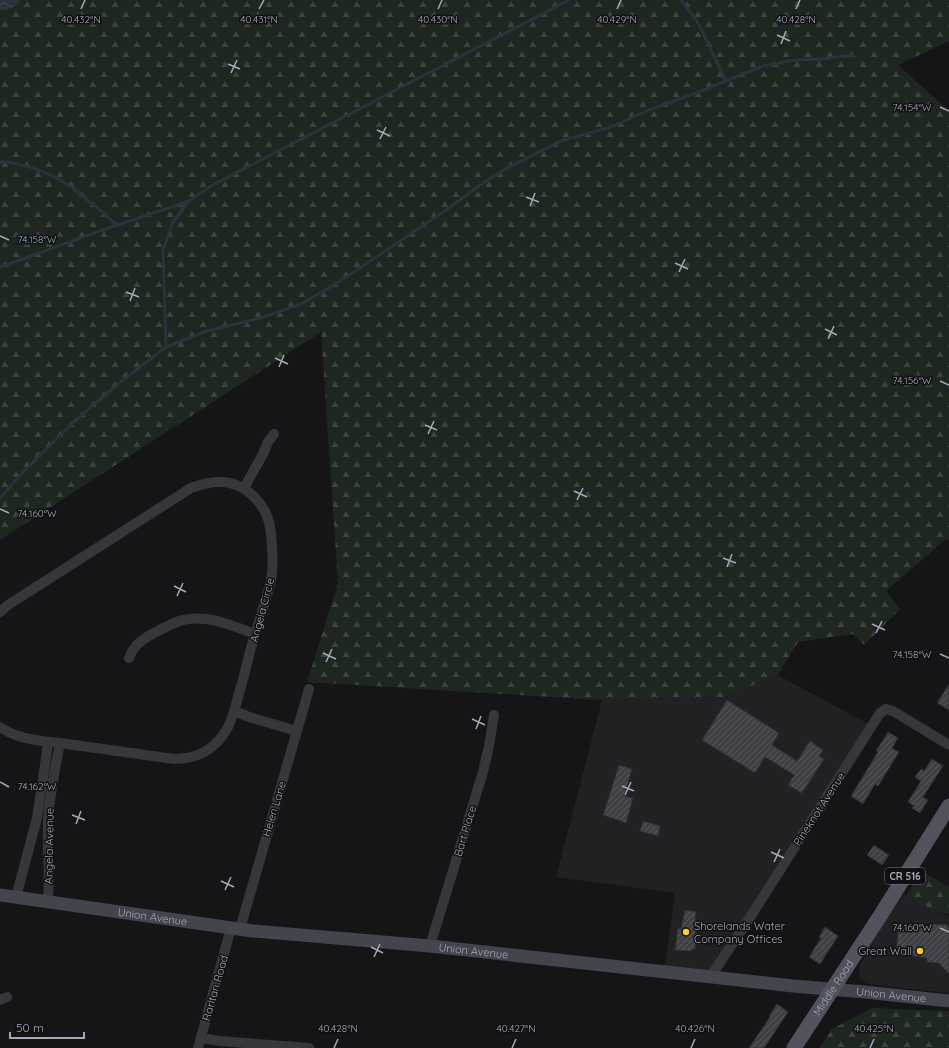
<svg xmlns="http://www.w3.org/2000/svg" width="949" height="1048" viewBox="0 0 949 1048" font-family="Quicksand,sans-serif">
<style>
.built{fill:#212124}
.forest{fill:url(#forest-firs)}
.water{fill:url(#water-waves)}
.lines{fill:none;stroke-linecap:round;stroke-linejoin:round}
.stream{stroke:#2a323c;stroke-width:3}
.building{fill:url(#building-hatch);stroke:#2f2f33}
.street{stroke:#36363d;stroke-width:10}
.secondary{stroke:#43454d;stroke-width:13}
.primary{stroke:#51525c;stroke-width:15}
.ticks{fill:none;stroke:#a6a9b9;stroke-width:1.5}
.poi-dot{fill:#ffcf25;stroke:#101012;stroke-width:1.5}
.labels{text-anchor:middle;stroke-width:3;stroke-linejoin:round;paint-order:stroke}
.shield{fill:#101012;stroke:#797b87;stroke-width:1}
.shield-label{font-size:10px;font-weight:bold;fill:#a6a9b9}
.street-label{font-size:11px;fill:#a6a9b9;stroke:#101012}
.poi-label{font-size:11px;fill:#a6a9b9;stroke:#101012;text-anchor:start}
.ticks-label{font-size:10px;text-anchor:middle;fill:#a6a9b9;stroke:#101012;stroke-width:3;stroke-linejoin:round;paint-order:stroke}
</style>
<defs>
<pattern id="forest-firs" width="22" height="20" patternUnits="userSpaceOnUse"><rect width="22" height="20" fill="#1d261f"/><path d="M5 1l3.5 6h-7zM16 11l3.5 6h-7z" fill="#3b433d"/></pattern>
<pattern id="water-waves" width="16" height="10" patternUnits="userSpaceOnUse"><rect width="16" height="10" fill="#2a323c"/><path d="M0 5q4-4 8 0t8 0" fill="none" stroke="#464d56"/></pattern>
<pattern id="building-hatch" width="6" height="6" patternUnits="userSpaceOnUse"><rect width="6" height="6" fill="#3f3f45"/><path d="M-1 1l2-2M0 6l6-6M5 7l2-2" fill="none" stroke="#58585e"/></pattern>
</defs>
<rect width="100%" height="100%" fill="#151517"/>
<!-- built -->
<g class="built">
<path d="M778,675l94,51 -160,250 -48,-5 11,-78 -119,-16 46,-177 123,-3z"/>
<path d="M903,894l46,23v76l-82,-9 -7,-5 -1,-5 1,-9 12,-23z"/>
</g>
<!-- forest -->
<g class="forest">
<path d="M0,0h949v41l-51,24 51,46v429l-3,-1 -60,52 14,18 -36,36 -11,-11 -55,8 -20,33 -53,22 -123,3 -295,-18 31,-99 -17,-251 -321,208z"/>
<path d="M921,871l28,16v28l-17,-6 -27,-12z"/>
<path d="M872,1008l77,3v37h-129l12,-19z"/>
</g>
<!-- water -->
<path class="water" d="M0,0h20c-5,7 -11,10 -20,10z"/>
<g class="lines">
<!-- stream -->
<g class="stream">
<path d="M681,0l16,21 29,60"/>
<path d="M0,162c7,-1 14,1 21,3 41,8 65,34 96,60"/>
<path d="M0,267l100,-36 89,-30"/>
<path d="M166,347l-3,-97 10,-28 16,-21 22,-15 358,-186"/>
<path d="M0,498l24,-27 53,-52 41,-35 48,-37 41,-16 54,-13 40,-14 41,-24 104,-70 37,-27 24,-15 54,-27 50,-14 38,-17 47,-17 67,-27 33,-6 25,-1 32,-4"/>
</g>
</g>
<!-- building -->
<g class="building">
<path d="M949,684v26l-12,-7z"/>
<path d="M727,700l52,33 -7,12 25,16 13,-20 13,9 -4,6 5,3 -22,34 -14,-8 6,-10 -29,-18 -10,16 -53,-33z"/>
<path d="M888,732l10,6 -6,10 7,4 -21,34 -3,-2 -12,20 -12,-8 27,-44 -2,-1z"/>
<path d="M932,759l11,7 -20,31 5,3 -8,13 -8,-5 2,-2 -6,-4 13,-21 -6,-4 6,-8 3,2z"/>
<path d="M619,765l13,4 -8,27 9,2 -7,25 -23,-8z"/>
<path d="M643,821l17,5 -2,10 -18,-5z"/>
<path d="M874,845l15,10 -7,10 -15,-10z"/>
<path d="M685,910l11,2 -2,16h2l-2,12h2l-1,9h-3v2l-17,-1 3,-22 3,1z"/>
<path d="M899,924l33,4 1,-4 14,1 2,3v46l-10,-11 -12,-1v-4l-31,-4z"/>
<path d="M825,927l13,9 -18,28 -11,-7 12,-19 -2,-1z"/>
<path d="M777,1004l11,8 -24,36h-15l21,-31 -1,-1z"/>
</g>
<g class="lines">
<!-- street -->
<g class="street">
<path d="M244,488l19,-34 5,-12 6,-8"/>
<path d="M0,612l8,-7 183,-117c21,-8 42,-10 60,6 18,16 20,31 21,54 1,11 1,22 -1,33 -2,8 -5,16 -7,24 -5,15 -9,31 -14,46 -3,13 -6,26 -10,39 -5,17 -8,36 -21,50 -12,14 -28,19 -45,19l-114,-16c-21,-2 -43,-4 -60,-16"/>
<path d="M129,658c5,-14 15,-20 29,-27 8,-4 16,-9 25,-11 24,-6 50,6 72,14"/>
<path d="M234,711l15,6 48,14"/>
<path d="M16,897l21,-79 8,-53 3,-23"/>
<path d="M48,902c2,-28 -1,-56 0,-83 2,-25 7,-51 12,-76"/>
<path d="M240,929l69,-240"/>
<path d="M430,946l53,-174 6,-26 5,-31"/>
<path d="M711,976l38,-57 131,-206 6,-4 7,2 56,34"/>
<path d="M0,1000l7,-3"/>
<path d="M201,1038l19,3 89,7"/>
<path d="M198,1048l33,-120"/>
</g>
<!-- secondary -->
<path class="secondary" id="s1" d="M0,895l253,36 177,15 363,40 72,6 84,9"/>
<!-- primary -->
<path class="primary" id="s2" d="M794,1048l86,-132 69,-110"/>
</g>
<!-- ticks -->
<path class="ticks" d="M81,9l4,-9M259,9l5,-9M438,9l4,-9M617,9l4,-9M796,9l4,-9M777,35l13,6M781,44l5,-13M228,64l12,5M231,73l6,-13M940,107l9,4M377,130l13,6M380,139l6,-12M526,197l13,5M530,206l5,-13M0,236l9,4M675,263l13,6M679,272l6,-13M126,292l13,5M130,301l5,-13M825,329l12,6M828,339l6,-13M275,358l13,6M279,367l5,-12M940,381l9,4M425,425l12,5M428,434l6,-13M574,491l13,6M577,500l6,-12M0,509l9,4M723,558l13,5M727,567l5,-13M174,586l12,6M177,596l6,-13M872,624l13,6M876,633l6,-12M323,653l13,6M940,654l9,4M326,662l6,-13M472,719l13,6M476,729l5,-13M0,782l9,5M622,786l12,5M625,795l6,-13M72,815l13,5M76,824l5,-13M771,852l13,6M774,862l6,-13M221,881l13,6M225,890l6,-13M940,928l9,4M371,947l12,6M374,957l6,-13M334,1048l4,-9M512,1048l4,-9M691,1048l4,-9M870,1048l4,-9"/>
<!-- markers -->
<g class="poi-dot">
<circle cx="686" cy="932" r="4"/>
<circle cx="920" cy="951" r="4"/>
</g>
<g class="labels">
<!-- shield labels -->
<rect class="shield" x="885" y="868" width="40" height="16" rx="3"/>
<g class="shield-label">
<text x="905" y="880">CR 516</text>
</g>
<!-- street labels -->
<g class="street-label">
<text transform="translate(262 610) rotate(-75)" y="4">Angela Circle</text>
<text transform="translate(274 809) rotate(-73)" y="4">Helen Lane</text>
<text transform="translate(819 809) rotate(-57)" y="4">Pineknot Avenue</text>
<text transform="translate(465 831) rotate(-73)" y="4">Bart Place</text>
<text transform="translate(49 846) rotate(-89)" y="4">Angela Avenue</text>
<text dy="4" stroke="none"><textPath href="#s1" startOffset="154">Union Avenue</textPath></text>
<text dy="4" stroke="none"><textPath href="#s1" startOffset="477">Union Avenue</textPath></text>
<text transform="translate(215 988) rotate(-74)" y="4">Raritan Road</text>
<text dy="4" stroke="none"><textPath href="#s2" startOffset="72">Middle Road</textPath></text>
<text dy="4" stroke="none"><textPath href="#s1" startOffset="897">Union Avenue</textPath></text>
</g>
<!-- poi labels -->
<g class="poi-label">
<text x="694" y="930">Shorelands Water<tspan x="694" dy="13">Company Offices</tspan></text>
<text x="912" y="955" text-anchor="end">Great Wall</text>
</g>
</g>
<g class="ticks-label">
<text x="81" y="23">40.432°N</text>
<text x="438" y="23">40.430°N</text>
<text x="617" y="23">40.429°N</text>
<text x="796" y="23">40.428°N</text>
<text x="259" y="23">40.431°N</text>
<text x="912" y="111">74.154°W</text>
<text x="37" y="243">74.158°W</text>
<text x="912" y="384">74.156°W</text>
<text x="37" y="517">74.160°W</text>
<text x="912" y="658">74.158°W</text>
<text x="37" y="790">74.162°W</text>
<text x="912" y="931">74.160°W</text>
<text x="338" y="1032">40.428°N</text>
<text x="516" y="1032">40.427°N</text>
<text x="695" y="1032">40.426°N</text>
<text x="874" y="1032">40.425°N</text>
</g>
<!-- scale -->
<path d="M10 1032v6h74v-6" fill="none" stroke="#a6a9b9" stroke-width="2"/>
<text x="16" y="1032" font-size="12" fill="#a6a9b9" stroke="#101012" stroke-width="3" paint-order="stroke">50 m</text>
</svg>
